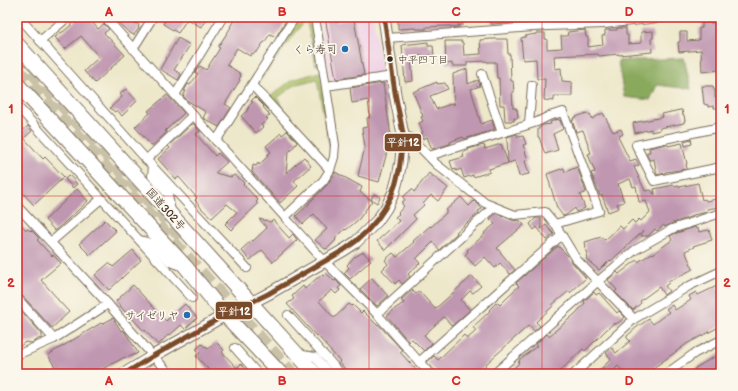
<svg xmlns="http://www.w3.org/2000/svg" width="738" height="391" viewBox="0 0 738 391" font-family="'Balsamiq Sans','Klee One',sans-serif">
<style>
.built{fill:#efd0e6}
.green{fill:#acc367;stroke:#747642}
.forest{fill:#89a95c;stroke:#626a3d}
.building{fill:#c097b1}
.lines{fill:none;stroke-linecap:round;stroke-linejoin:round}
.highway-tunnel{stroke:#cac2a8;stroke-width:14;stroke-dasharray:14 7;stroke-linecap:butt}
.street-casing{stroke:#7a6c5b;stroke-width:10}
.secondary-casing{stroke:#7a6c5b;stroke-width:13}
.highway-casing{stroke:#7a6c5b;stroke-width:16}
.street{stroke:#fff;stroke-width:8}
.secondary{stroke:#fff;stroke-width:11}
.highway{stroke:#fff;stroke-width:14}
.bus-1-casing{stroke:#fbf7ec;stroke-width:8}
.bus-1{stroke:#7a4b2a;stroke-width:5}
.grid{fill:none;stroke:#d62828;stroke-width:1;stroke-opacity:0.55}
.poi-dot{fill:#1f6fb2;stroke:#fbf7ec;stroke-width:1.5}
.bus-dot{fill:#3b2a1e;stroke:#fbf7ec;stroke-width:1.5}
.labels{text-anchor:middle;stroke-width:3.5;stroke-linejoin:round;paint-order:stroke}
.bus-label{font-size:10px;fill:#3b2a1e;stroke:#fbf7ec;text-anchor:start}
.poi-label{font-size:11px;fill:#3b2a1e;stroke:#fbf7ec;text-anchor:end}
.street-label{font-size:11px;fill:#3b2a1e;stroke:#fbf7ec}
.line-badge{stroke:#fbf7ec;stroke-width:1.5}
.badge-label{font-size:11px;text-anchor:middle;font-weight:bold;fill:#fff}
.neatline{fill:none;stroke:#d62828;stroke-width:1.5}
.grid-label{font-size:13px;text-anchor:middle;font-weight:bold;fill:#d62828}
</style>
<rect width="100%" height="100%" fill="#fbf7ec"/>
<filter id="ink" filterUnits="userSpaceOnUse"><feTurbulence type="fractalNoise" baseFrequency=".025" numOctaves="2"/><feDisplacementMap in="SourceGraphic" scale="8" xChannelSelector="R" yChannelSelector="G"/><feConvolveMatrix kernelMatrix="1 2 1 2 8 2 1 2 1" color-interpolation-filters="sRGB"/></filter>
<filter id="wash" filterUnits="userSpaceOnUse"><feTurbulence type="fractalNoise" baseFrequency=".012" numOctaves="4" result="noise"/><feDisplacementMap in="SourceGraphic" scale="16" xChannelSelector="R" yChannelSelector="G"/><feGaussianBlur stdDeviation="0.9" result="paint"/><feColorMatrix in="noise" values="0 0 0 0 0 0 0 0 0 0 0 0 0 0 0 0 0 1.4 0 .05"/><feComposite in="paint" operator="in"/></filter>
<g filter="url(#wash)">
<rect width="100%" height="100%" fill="#eee8cb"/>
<!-- built -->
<path class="built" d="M319,17h54l9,56 -50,9 -3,-3z"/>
<!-- green -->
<path class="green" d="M299,17h13l7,47 -3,1 -9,-43 -2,-2 -48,64 14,12 21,-16 28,-8 11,77 -1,-1 -13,-69 -21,5 -19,14 16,27 -36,-39v-3z"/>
<!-- forest -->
<path class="forest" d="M684,58l7,31 -34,-4 -7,15 -26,-3 -6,-36z"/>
<g id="blocks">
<!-- building -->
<g class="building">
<path d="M73,17h15l10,12 6,-5 5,5 -5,4 21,22 -30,28 -11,-12 15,-14 -18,-21 -16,13 -10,-12 7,-5h1l13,-11z"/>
<path d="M112,17h23l-3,4 7,4 -1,2 1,1 -5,7 -4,-2 -5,-4z"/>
<path d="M167,17l2,1 1,-1h38l-7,10 -14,-8 -9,14 -15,-9z"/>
<path d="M239,17h49l-12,20 -6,-3 -6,9h-1l-6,9h-2l-1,2 -2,-1 -2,3 -13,-8 -10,17 14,9 -1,2h1l-2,3 1,1 -15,24 6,4 -12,19 -16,-9 3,-6 -18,-11 -5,-5 3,-5h-2l4,-7 2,1 8,-11 -3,-2 5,-6 6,4 14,-22 -2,-1 13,-20h-1l4,-7 2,1z"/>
<path d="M325,17h10l1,5 18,-3 10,56 -28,4z"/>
<path d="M398,17h64l1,8h-5l1,2h-8v-1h-6l-19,1v2h-11v-1l-17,1z"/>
<path d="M490,17h27v5l-26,2z"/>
<path d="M721,19v50h-2v1l-17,2 -1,-22 -22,2 -1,-10h2v-10h7v9l12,-1v-12h3v-5h11l-1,-3z"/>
<path d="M617,28h9v7h2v9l13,-1v-11l12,-1v7l-2,1 1,13 -33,3v-1l-20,2 -1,-2 -44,2 1,13 6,-1 1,13 10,1v14h-18v5l-10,-1 1,-21h-8l-1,-20 -13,1 -2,-22 4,-1v-1l11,-2v-1h9v6h2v10l15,-1 -1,-12h6l1,-4 17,-2 1,7h2v10l15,-2 -1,-9 3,-1v-5h12z"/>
<path d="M178,38l12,7 -16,25 7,4 -3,6 -18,-11z"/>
<path d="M491,39h16l1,15h2l1,27h2l1,11h-2l1,16h3v2l1,-1 1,9h-4v3h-9l-1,-16h-4l-1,-27h-2l-1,-16h-9l-1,-1 -19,1v4h-15v-3l-6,1 -1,-23h17v2h1l1,12h3l14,-1 -1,-14z"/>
<path d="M428,42v4h5l1,9 -16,1v2h-7l2,23 -8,1 -3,-37z"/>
<path d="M467,69l1,15 10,-4 2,6 -9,3 10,35 11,-4 2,7v3l-30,9 -1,-2 -13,5v2l-18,5 -5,-12 -4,2 -2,-6h2l-4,-10 4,-2 -2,-4 2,-1 -10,-24 24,-10v2l8,-1 3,6 -18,7 6,13 18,-6v2l-1,-31z"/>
<path d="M383,83l8,53 -2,1 2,15h-4l-8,30 -21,-6 7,-29 -3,-19 6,-1 -1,-9 3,-1 -2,-17 -16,3 -2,-15z"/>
<path d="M702,86h11l1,4h1v8h5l1,10h-7v-2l-6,1v-2l-4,-1z"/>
<path d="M126,89l11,12 -15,15 -5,-6 -2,2 -5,-4 12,-11 -2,-3z"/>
<path d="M167,95l17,18 -19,18 2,1 -15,14 -17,-19 15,-14 -2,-2z"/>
<path d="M255,97l9,9 -1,1 7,8 -4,3 2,1 -7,6 2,2 -7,6 -15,-17 7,-6 -1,-1 2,-1 -1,-1 5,-5 -2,-1z"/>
<path d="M680,110h2l1,5h1l1,6h-1v2l-24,5v2l-9,2v-3l-16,4 -2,-10 30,-6 -1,-3z"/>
<path d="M587,113l1,2 2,-1 2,5 11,-6 10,19 8,-3 2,5 -5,3 12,24 6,-2 3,6 -5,2 11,24 6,-1 3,4h1l-1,-5 20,-4v1l5,-1v2l19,-4 4,17 3,-1 1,2 11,-2 2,8 -12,2 1,3 -15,3v1l-23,8 -5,3 -1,-2 -7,6 -2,-2 -7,7h-7l2,-5 -32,30 -1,-1 -6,6v-1l-5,5 -13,-11 1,-2 -1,-1 2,-3 -3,-4 1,-2 -1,-5 16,-5 4,3 15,-14 3,3 9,-9 3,3 4,-4 2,2 9,-9 -4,-11 -7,1 -3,-16 -3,1 -3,-8 -12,5 6,18 -7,2 2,4 -11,4 -6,-17 -2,1 -9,-23 4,-1 -7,-18 3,-1 -8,-23 -7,2 -4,-12h2l-1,-2z"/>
<path d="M558,119v1h2l3,9 -10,5 5,16 -13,4 -6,-17h-1v-8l5,-4 8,-1 -1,-2z"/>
<path d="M192,124h2l6,7 -4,3 19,22 3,-3 9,9 -12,11 16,4 3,-2 4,3h1l5,5 -1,1 15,16 -2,2 2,2 -27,26 -6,-6 12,-12 -10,-8 -15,14 -10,-9 -7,-9 2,-2 -18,-21 -3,2 -18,-20 12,-11 -2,-2z"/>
<path d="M28,126l4,5 -8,7 19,21 2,-2 19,20 -30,28 -17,-18 3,-3 -3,-4v-50l3,3z"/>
<path d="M287,131l10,11 -1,2 -8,9 -2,20 18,-16 7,9 -17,15 4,5 -18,17 -28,-31 1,-7 3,1 2,-3 1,2 9,-9 -1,-1 4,-3 -5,-6 15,-13 1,2z"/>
<path d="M517,134l1,3 5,-1 3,8 -3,1 5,15 -3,1 4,13 -10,2 -4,-15 -7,2 -1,-26z"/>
<path d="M691,139l1,5 -7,2 -1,-5z"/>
<path d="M682,143l5,21h-1l1,5 -22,3v1l-8,2 -3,-16 -4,1 -3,-4v-4h3l-1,-4 18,-4 1,2z"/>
<path d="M501,144l7,19 -19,6 1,3 -17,5v-2l-9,3 -3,-9 -5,2v-2l-3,1 -3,-9 14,-4 -1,-3 1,-1v-1l5,-2 -1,-1 16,-4 1,4z"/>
<path d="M577,167l9,25 -6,3 5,13 -9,4 -1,-4 -9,7 -3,1 -6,-8 -10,-34 17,-6 1,4z"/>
<path d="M335,172l27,15 -2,5 12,9 -13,18 -13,11 -1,-1 -10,10 1,1 -8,8 -3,1 -10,-9 12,-11 -13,-15 -11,10 -7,-8 13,-12v-1l18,-18 5,-8h1z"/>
<path d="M429,173l19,15 -10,13 -7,-6 -8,9 1,1 -11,10 3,4 -31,31 -8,-9 22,-20 -4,-4 4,-3 -1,-1 6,-7 -2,-2v-2l3,-2 -2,-3 9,-8 2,3z"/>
<path d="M69,175l8,9 -4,4 -8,-9z"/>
<path d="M77,189l11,12 -33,30 -10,-11z"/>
<path d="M374,194l6,3 -3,6 -6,-4z"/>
<path d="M461,197l8,9 5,-5 4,3 4,5 -4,2 1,2 -23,19 1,1 -18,17 -6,-8 -17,17 4,4 -12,11 2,3 -8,7 -3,-4 -4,4 -13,-14 6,-6 -3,-4 8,-7 4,4 17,-15 -1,-1 17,-15 1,1 15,-14v-3z"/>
<path d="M496,213l3,2h1l2,2 1,-1 11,5 5,-1 5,5 -27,23 18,22 -5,4 -10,-11 -5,5 -10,-11 -10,9 -10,-11 3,-3 -1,-2 18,-16 -1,-1 11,-9 -5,-5z"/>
<path d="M536,218h5v11l5,-4 8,9 -7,6 -10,-13 -3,3 -4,-6z"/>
<path d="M259,219l12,3 2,-2 16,18 4,-4 4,6 -24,22 -11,-12 -12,10 -9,-10 11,-10 1,1 14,-13z"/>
<path d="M17,220l9,10 2,-1 2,2 1,-1 8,8 -2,2 15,16 1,-1 8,8 -20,17 16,18v1l12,13 -17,16 -35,-38v-13l3,-2 -2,-2 2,-2 -3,-4z"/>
<path d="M105,220l11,11 -26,24 -11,-11z"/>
<path d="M695,227l1,2 2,-1 1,4 10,-2 3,10 -19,6 1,1 -9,4 8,18 -25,13 1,1 -4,3 4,5 -5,4 -5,-8 -19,14 1,2 -8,7 -18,-18 2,-2 -9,-10 9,-8 2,2 18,-14 1,2 14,-9 1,1 19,-14 -2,-4 4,-2z"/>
<path d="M558,246l11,11 2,4 15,17 -16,15 -1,-2 -17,14 1,1 -17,16 4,4 -6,5 -4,-5 -1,1 -1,-1 -42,38v1l-9,9h-39l-11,-12 7,-6 4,4 26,-25 3,4 9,-8 -3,-4 17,-16 -1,-1 8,-8 3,3 9,-9h-1l11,-10 -3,-3z"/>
<path d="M133,250l8,10 -32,30 -14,-15 14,-12 4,4z"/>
<path d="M363,252l8,8 -21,19 -6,-6 5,-5 -2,-3 8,-9v1z"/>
<path d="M326,273l8,8 2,-1 5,6 -3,2 2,2 -4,4 -4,-4 -13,11 15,17 15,-14 3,2 1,-1 8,8 2,-2 14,14 1,-1 24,26 -2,2 20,22h-70l-5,-5 -6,-7 1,-1 -14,-15v-1l-9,-10 -1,1 -29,-32 7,-5 -2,-3 11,-10 2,3 12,-11h1l4,-3 1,1z"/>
<path d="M472,276l9,10 -8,7 -3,-2 -9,9 9,10 -18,16 -8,-9 -20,18 8,8 -8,8 -12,-12 -3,3 -22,-26 9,-8 8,-5 -3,-3 11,-10 4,4 3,-3 16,18z"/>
<path d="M372,278l16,18 -11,10 -17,-17z"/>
<path d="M133,285l33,36 19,-17 12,14 -12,11 -4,-4 -12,11 -1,-1 -10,10 -13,-15 -1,1 -12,-13 -1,1 -15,-18z"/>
<path d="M717,286l1,2 3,-1v21l-2,1 2,6v11l-33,17 -36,26 1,1 -4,4h-23l-8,-8 -8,8h-14l15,-15 -5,-6 6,-5 4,5 14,-12 -3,-3v-2l10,-9 12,-8 4,5 16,-12 -3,-3 6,-4 3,5 16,-10 -2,-4 7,-4 2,3z"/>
<path d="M594,292l2,3 3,-2 18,20 2,-2 6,6 -7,6h-1l-2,2 -1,-2 -8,7 -21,21 -2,-2 -26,25h-49l11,-11 -1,-1 2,-1 -1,-1 18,-14 -1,-2 11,-10 2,2 26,-22 10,-11 -1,-2z"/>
<path d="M17,306l25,28v4l-4,1 -2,2h-2v1l-2,1 -7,-1 -8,7z"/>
<path d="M113,318l8,13 2,-1 2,2 13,21 -12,5 -1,-1 -32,17h-34l-11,-19 53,-32 1,1z"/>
<path d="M216,342l8,8 -2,2 15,16 4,-4 6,7 -4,3h-41l6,-5 -12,-13 4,-3 -4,-4 6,-5 3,3 1,-1 2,3z"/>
<path d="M721,353v17l-7,4h-24l5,-4v-2z"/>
</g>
</g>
</g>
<g filter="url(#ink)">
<use href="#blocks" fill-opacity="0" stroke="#7a6c5b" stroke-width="1"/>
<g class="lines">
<!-- highway-tunnel -->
<g class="highway-tunnel">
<path d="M17,55l168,185"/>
<path d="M17,70l275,304"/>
</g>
<!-- street casing -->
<g class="street-casing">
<g id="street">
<path d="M19,17l134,150 94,101"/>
<path d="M105,17l220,245 52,52 53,60"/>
<path d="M545,17l3,9"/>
<path d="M387,38l161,-12 56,-2 63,-7"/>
<path d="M40,41l28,-24"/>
<path d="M133,49l20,-32"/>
<path d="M482,74l20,59"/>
<path d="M252,85l78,85"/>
<path d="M326,86l67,-10"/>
<path d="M175,95l48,-78"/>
<path d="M17,106l175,192"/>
<path d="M529,124l3,-39"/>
<path d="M721,127l-85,18 18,36 67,-14"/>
<path d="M403,135l8,3 25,26 49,39 30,12 30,-3 10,12 22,36 57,59"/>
<path d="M216,141l79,-124"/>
<path d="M429,156l108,-34 12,-6 14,-4 36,99 -44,13"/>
<path d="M146,160l47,-45"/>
<path d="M153,167l-1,9 16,18 3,18"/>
<path d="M17,206l91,98 45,52 17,18"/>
<path d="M285,217l38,-36 7,-11 4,-13 1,-12 -20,-128"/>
<path d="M140,240l11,3 19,19 12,4"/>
<path d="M51,242l50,-43"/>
<path d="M17,298l37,41"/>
<path d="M377,314l117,-107"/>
<path d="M288,315l53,59"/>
<path d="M235,348l23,26"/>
<path d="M297,354l18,3 15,17"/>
<path d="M17,355l37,-16 54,-35"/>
<path d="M419,362l143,-127"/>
<path d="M494,374l103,-92 38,-32 37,-21 49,-16"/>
<path d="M574,374l60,-55 55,-33 32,-15"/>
<path d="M666,374l29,-21 26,-13"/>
</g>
</g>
<!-- secondary casing -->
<g class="secondary-casing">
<path id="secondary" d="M124,374l29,-18 72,-41 26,-12 17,-9 76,-44 12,-8 21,-21 9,-13 8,-16 4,-15 3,-16 2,-26 -8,-41 -11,-77"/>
</g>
<!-- highway casing -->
<g class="highway-casing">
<g id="highway">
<path d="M17,44l298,330"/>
<path d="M17,84l168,182 40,49 56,59"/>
</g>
</g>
<!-- street -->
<use href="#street" class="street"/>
<!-- secondary -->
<use href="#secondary" class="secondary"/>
<!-- highway -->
<use href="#highway" class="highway"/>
<!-- bus-1 casing -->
<g class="bus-1-casing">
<path id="bus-1" d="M124,374l29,-18 72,-41 43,-21 76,-44c34,-23 54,-53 57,-95 1,-7 3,-14 2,-21 -2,-14 -6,-28 -8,-42 -4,-25 -7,-50 -11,-75"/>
</g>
<!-- bus-1 -->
<use href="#bus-1" class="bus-1"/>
</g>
</g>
<!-- grid -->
<path class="grid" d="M196,17v357M369,17v357M542,17v357M17,196h704"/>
<!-- markers -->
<g class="poi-dot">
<circle cx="345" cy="49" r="4"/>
<circle cx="187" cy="315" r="4"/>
</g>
<circle class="bus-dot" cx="390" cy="59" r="3.5"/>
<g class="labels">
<!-- bus labels -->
<g class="bus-label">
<text x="398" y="63">中平四丁目</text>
</g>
<!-- poi labels -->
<g class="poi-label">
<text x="337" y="53">くら寿司</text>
<text x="179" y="319">サイゼリヤ</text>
</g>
<!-- street labels -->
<g class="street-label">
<text transform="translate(166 209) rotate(48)" y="4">国道302号</text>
</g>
</g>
<g class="line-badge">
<rect x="384" y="133" width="38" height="19" rx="4" fill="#7a4b2a"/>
<rect x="215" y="301" width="38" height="19" rx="4" fill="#7a4b2a"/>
</g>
<g class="badge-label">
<text x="403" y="146">平針12</text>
<text x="234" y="315">平針12</text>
</g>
<!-- margin -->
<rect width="738" height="391" fill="none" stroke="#fbf7ec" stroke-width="44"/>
<rect x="22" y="22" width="694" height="347" class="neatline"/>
<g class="grid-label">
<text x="109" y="16">A</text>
<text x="282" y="16">B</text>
<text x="456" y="16">C</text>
<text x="629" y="16">D</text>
<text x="11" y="113">1</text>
<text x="727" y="113">1</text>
<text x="11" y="287">2</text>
<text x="727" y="287">2</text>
<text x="109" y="385">A</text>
<text x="282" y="385">B</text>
<text x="456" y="385">C</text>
<text x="629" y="385">D</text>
</g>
</svg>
